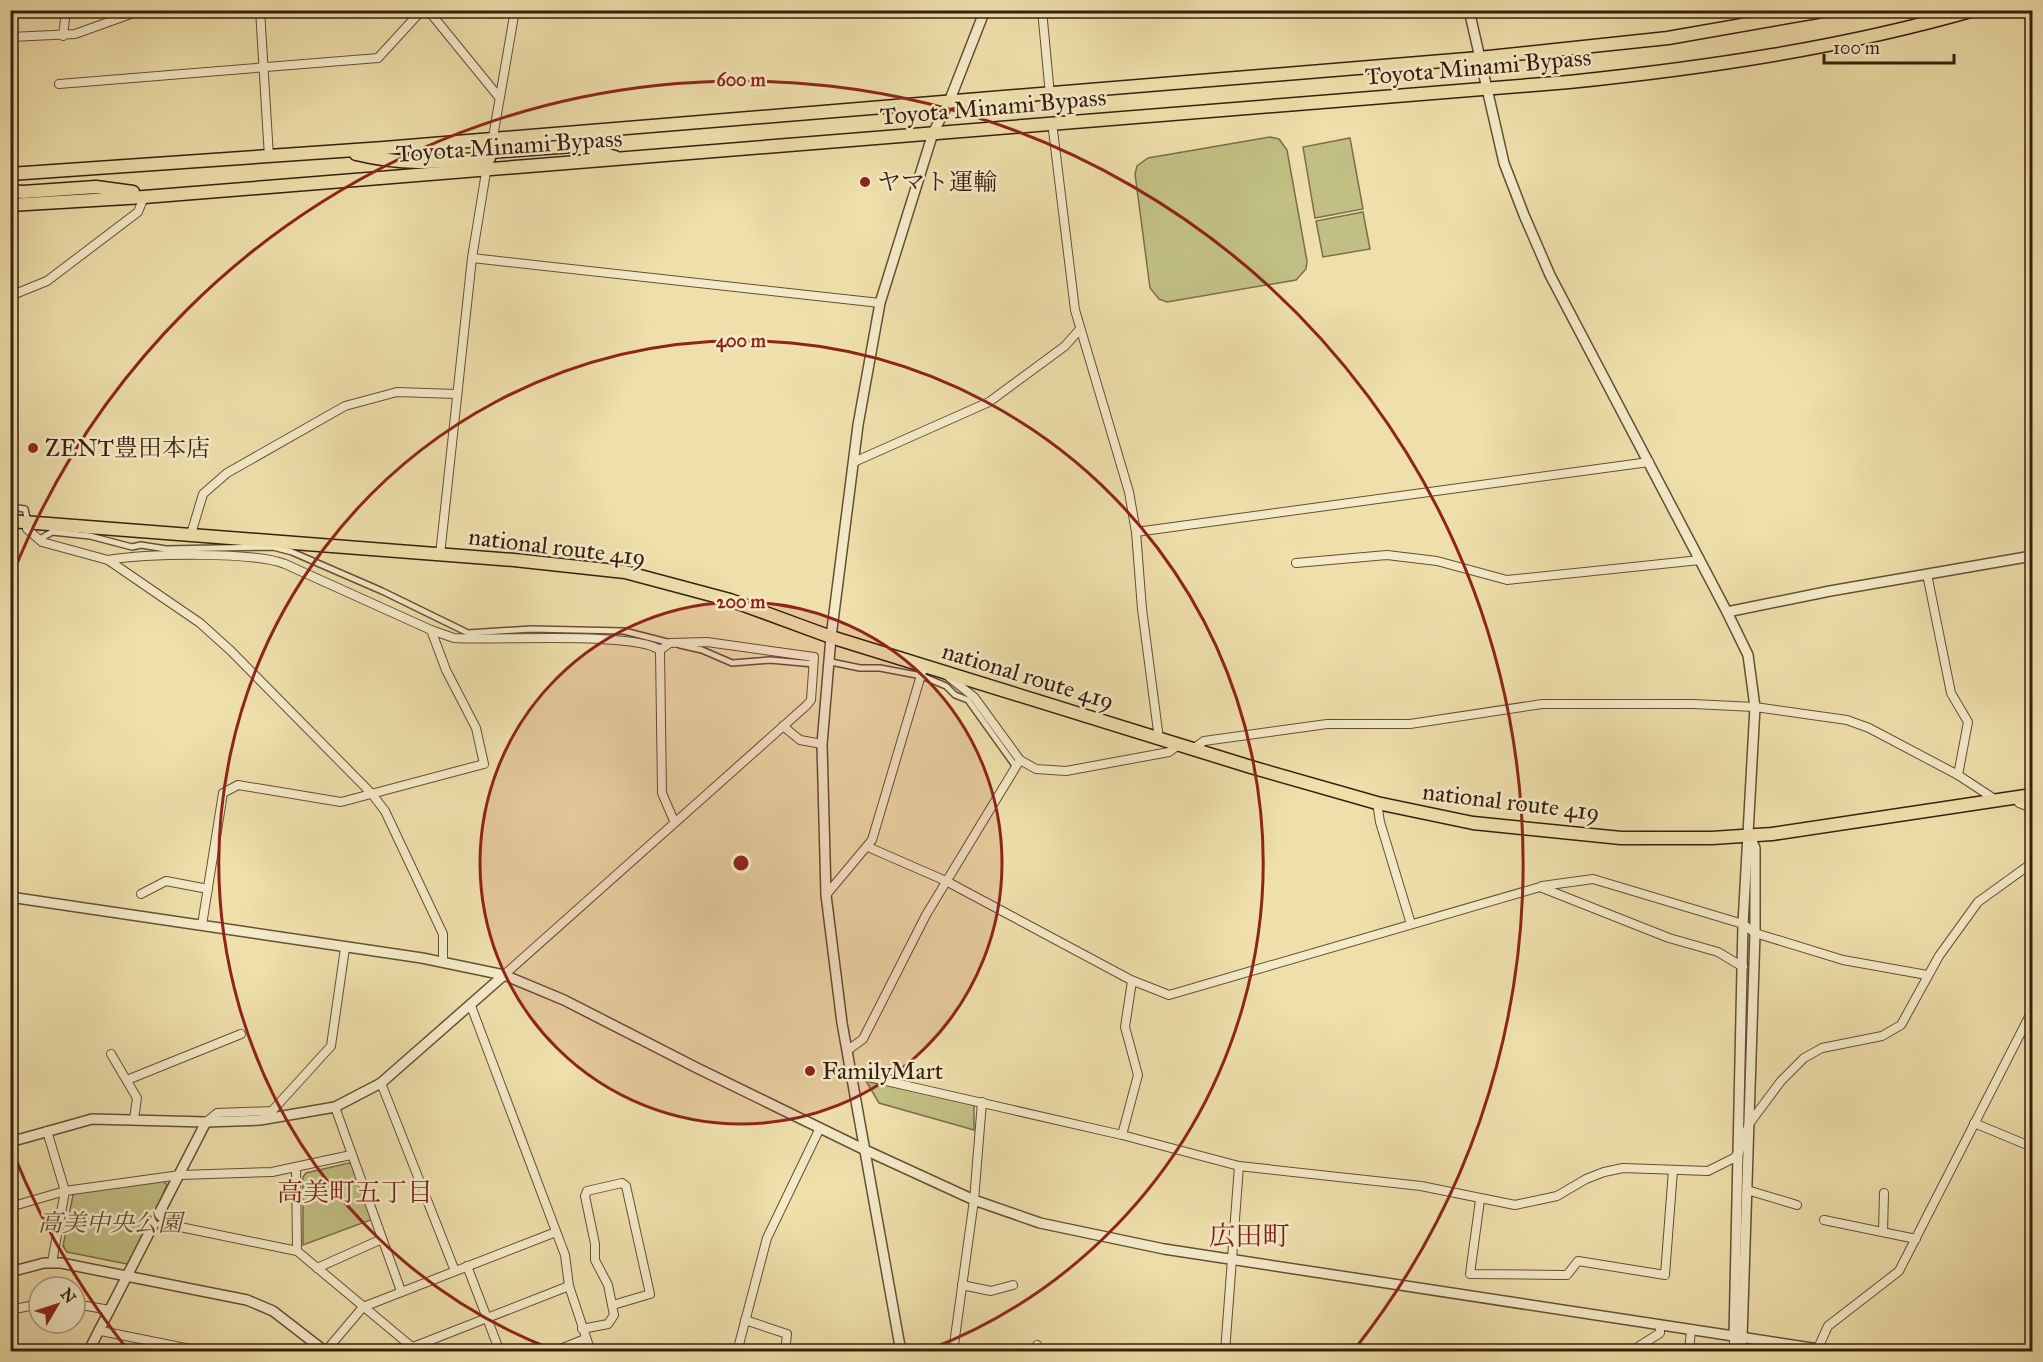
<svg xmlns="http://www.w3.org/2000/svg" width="2043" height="1362" viewBox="0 0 2043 1362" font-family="'IM FELL Great Primer','Noto Serif JP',serif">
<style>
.green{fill:#c1bf83;stroke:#7c6e49;stroke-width:1.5}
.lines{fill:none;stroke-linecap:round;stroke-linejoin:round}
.pedestrian-casing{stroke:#664e36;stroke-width:8}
.minor-casing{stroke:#664e36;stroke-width:10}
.tertiary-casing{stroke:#664e36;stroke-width:12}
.trunk-casing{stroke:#381e0f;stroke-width:15}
.pedestrian{stroke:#f4eac8;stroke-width:5}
.minor{stroke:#f4eac8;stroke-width:8}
.tertiary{stroke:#f4eac8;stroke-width:9}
.trunk{stroke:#eedfab;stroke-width:12}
.ring{fill:none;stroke:#8f2418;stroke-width:3}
.poi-dot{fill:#8f2418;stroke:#f4eac8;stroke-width:2}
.labels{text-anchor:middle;stroke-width:5;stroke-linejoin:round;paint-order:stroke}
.street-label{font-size:24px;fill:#381e0f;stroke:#f4eac8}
.poi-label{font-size:24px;fill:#381e0f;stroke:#f4eac8;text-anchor:start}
.park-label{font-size:24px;font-style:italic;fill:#614e32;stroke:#f4eac8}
.neighbourhood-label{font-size:26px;fill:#7a1f14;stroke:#f4eac8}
.quarter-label{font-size:27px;fill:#7a1f14;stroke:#f4eac8}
.centre{fill:#8f2418;stroke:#f4eac8;stroke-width:3}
.ring-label{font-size:18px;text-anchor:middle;font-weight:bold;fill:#8f2418;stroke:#f4eac8;stroke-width:5;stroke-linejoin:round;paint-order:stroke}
</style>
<rect width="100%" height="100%" fill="#eedfab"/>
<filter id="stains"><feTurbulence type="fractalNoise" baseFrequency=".00333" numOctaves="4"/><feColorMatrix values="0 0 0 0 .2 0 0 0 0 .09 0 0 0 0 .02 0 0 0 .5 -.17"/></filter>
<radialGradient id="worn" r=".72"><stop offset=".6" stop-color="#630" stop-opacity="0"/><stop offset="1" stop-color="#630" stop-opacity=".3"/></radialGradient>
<!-- green -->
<g class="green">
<path d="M1270,137l9,2 8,11 20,111 -1,8 -10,11 -129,22 -8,-3 -9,-11 -15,-114 2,-8 11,-8z"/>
<path d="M1350,138l13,71 -48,9 -12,-71z"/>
<path d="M1363,212l7,37 -47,8 -7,-36z"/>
<path d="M866,1081l108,23v26l-95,-27z"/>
<path d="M349,1163l5,3 19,53 -70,26v-68l3,-4z"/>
<path d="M162,1179l5,6 -35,77 -5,2 -60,-12 -4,-6 10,-51 4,-4z"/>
</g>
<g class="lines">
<!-- pedestrian casing -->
<g class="pedestrian-casing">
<g id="pedestrian">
<path d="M10,507l15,2 3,13"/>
<path d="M40,539l12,-7 38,4 42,11 9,-2 25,4 107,-2 19,5 90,39 86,42 63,-4 93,2 47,12"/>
<path d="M680,645l22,5 30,13 38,-3 44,4"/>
<path d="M831,662l29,6h20l42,8 24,10 9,9 13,5 48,67"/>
</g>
</g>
<!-- minor casing -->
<g class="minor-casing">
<g id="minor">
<path d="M260,10l9,147"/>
<path d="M428,10l70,86"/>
<path d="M1042,10l8,85"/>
<path d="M63,36l3,-26"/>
<path d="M10,37l65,-3 67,-24"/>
<path d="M59,84l319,-26 44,-48"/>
<path d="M1052,122l23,188 54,182 7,40 513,-70"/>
<path d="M492,143l23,-133"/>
<path d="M472,258l408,45"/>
<path d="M10,296l37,-15 91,-69 6,-15"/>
<path d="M854,462l135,-60 76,-56 15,-17"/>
<path d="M28,522l-1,7 15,13 66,18 92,63 31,28 141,143 13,17 58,123v28"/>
<path d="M1136,532l6,77 17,130"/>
<path d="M191,534l12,-40 24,-21 118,-67 52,-14 59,2"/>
<path d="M440,555l32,-297 15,-92"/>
<path d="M108,560c37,-6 144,-9 177,4l146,66 23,8c40,3 180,-7 206,12"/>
<path d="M1296,563l91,-8 50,6 70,19 193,-20"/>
<path d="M1927,574l24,119 17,29 -10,53"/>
<path d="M944,673l30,24 46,63 16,9 30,2 103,-19 11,-8"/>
<path d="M783,726l17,14 22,4"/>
<path d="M1193,749l11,-8 123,-17h83l132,-20h151l62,3 92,13 22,8 89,47 38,25"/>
<path d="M2016,798l3,5 13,5"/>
<path d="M1377,803l3,19 31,102"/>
<path d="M868,847l78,34 185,99 38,15 371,-108 129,51 49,14 25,15"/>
<path d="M1542,886l51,-7 150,45 12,9 88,27 84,15"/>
<path d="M141,894l25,-13 42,8"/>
<path d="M826,895l46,-55 52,-175"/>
<path d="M202,925l21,-132 15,-8 103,17 143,-38 -8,-36 -30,-58 -15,-40"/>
<path d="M504,975l303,-270 4,-5 3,-43 -107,-15 -37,1 -10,7 2,143 12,28"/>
<path d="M471,1006l94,249 4,31 22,66"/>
<path d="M848,1050l15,-11 63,-124 94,-155"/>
<path d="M111,1054l26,44 -3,21"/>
<path d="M851,1073l271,62 117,31 182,20 94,19 42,-9 29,-17 18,-7 19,-4 85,3 26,-13 5,-6 10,-28 32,-43 23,-23 18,-10 60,-12 19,-11 38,-69 39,-54 54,-39"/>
<path d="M127,1080l114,-46"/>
<path d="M381,1083l74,188"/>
<path d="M335,1107l66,184"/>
<path d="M206,1122l11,-9 55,-2 59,-65 14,-98"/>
<path d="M1974,1123l58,24"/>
<path d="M47,1131l18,60 -13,71"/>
<path d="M1122,1135l16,-60 -13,-48 7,-46"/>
<path d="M296,1168l1,83"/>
<path d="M1747,1190l50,15"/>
<path d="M1480,1200l-10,74 92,1h5l11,-14 87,14 8,-105"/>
<path d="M10,1207l55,-16 115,-16 92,-3 79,-17"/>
<path d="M1824,1220l92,19"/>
<path d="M156,1222l141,29 121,101"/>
<path d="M1883,1232l1,-39"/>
<path d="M467,1266l33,86"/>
<path d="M317,1268l65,-29"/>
<path d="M962,1285l29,6 22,-6"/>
<path d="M75,1304l35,6"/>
<path d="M10,1310l29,-6"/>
<path d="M745,1320l42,14 -2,18"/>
<path d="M10,1322l1,30"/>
<path d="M582,1329l26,-5 6,-9 -6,-30 -13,-25v-16l-10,-48 2,-5 35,-8 4,3 24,108 -37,11"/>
<path d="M101,1331l104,21"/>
<path d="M1742,1339v13"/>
<path d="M413,1347l156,-61"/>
<path d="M1818,1348l10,-22 71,-55 133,-260"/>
<path d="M953,1350h82l2,-5"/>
<path d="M325,1352l38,-45 193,-75"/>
<path d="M553,1352l32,-13"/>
<path d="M737,1352l30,-114 53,-110"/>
<path d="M953,1352l21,-152 8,-98"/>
<path d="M1225,1352l14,-186"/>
<path d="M1630,1352l30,-19v-8"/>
<path d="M1689,1352l2,-22"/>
<path d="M1734,1352v-15"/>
</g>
</g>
<!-- tertiary casing -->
<g class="tertiary-casing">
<g id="tertiary">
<path d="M1469,10l35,153 20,52 26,60 177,337 21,43 7,52 -12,217 -9,413"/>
<path d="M1727,612l103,-21 202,-35"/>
<path d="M10,897l412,61 82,17 60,25 133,68 166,81 111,51 66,23 124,26 674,103"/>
<path d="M10,1142l82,-23 114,3 54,-2 75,-13 46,-24 123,-108"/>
<path d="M10,1272l34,-9h17l186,37 26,11 53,41"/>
<path d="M1742,1339l13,-406v-85l-6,-14"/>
<path d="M88,1352l118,-230"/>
<path d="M901,1352l-59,-329 -16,-128 -4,-151 9,-107 27,-212 22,-122 53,-170 16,-31 36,-92"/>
</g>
</g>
<!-- trunk casing -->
<g class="trunk-casing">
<g id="trunk">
<path d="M490,152l83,-6 42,11"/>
<path d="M356,154c50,12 83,8 133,4"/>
<path d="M10,174l374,-26 1095,-90 189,-20 160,-28"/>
<path d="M10,191l13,1 73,-5 37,5"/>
<path d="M10,205l134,-8 1425,-115c136,-14 273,-34 405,-72"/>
<path d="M10,521l504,39 111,12 105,28 101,37 420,130 126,36 96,20 148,15h91l60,-4 260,-39"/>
</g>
</g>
<!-- pedestrian -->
<use href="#pedestrian" class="pedestrian"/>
<!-- minor -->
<use href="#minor" class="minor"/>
<!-- tertiary -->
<use href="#tertiary" class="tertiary"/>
<!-- trunk -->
<use href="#trunk" class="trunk"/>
</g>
<!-- distance rings -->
<circle cx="741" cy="863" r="261" fill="#8f2418" fill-opacity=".12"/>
<g class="ring">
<circle cx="741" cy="863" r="261"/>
<path d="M554 1350A522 522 0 1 1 928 1350"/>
<path d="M128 1350A783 783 0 0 1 12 1150M12 576A783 783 0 1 1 1354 1350"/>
</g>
<!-- markers -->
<g class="poi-dot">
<circle cx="865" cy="182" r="6"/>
<circle cx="33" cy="448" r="6"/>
<circle cx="810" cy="1071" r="6"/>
</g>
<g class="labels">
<!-- street labels -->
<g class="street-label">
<text transform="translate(1478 67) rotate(-5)" y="8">Toyota Minami Bypass</text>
<text transform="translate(993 107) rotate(-5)" y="8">Toyota Minami Bypass</text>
<text transform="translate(509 146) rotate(-4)" y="8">Toyota Minami Bypass</text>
<text transform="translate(557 547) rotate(7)" y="8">national route 419</text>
<text transform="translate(1028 676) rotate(17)" y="8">national route 419</text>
<text transform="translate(1511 802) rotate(7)" y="8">national route 419</text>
</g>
<!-- poi labels -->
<g class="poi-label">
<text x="877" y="190">ヤマト運輸</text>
<text x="45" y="456">ZENT豊田本店</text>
<text x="822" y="1079">FamilyMart</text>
</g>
<!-- park labels -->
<g class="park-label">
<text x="110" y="1231">高美中央公園</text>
</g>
<!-- neighbourhood labels -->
<g class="neighbourhood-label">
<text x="355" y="1201">高美町五丁目</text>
</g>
<!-- quarter labels -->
<g class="quarter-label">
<text x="1249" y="1245">広田町</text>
</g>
</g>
<circle cx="741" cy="863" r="9" class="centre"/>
<g class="ring-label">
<text x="741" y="86">600 m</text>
<text x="741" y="347">400 m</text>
<text x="741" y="608">200 m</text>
</g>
<!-- margin -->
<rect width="2043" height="1362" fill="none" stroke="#eedfab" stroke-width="36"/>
<rect x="12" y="12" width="2019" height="1338" fill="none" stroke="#381e0f" stroke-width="3"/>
<rect x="18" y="18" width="2007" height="1326" fill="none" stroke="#381e0f" stroke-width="1.5"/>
<!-- north arrow -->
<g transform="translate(57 1305) rotate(51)"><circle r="28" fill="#f4eac8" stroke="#a9987e" stroke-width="1.5"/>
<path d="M0-4.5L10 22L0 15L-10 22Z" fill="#8f2418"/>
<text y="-9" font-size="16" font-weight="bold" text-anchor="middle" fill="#381e0f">N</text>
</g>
<!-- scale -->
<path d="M1824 54v9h130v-9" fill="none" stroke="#381e0f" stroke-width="3"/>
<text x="1833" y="54" font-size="18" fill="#381e0f" stroke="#f4eac8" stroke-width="4.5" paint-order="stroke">100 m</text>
<rect width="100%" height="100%" filter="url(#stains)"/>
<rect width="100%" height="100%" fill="url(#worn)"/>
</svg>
